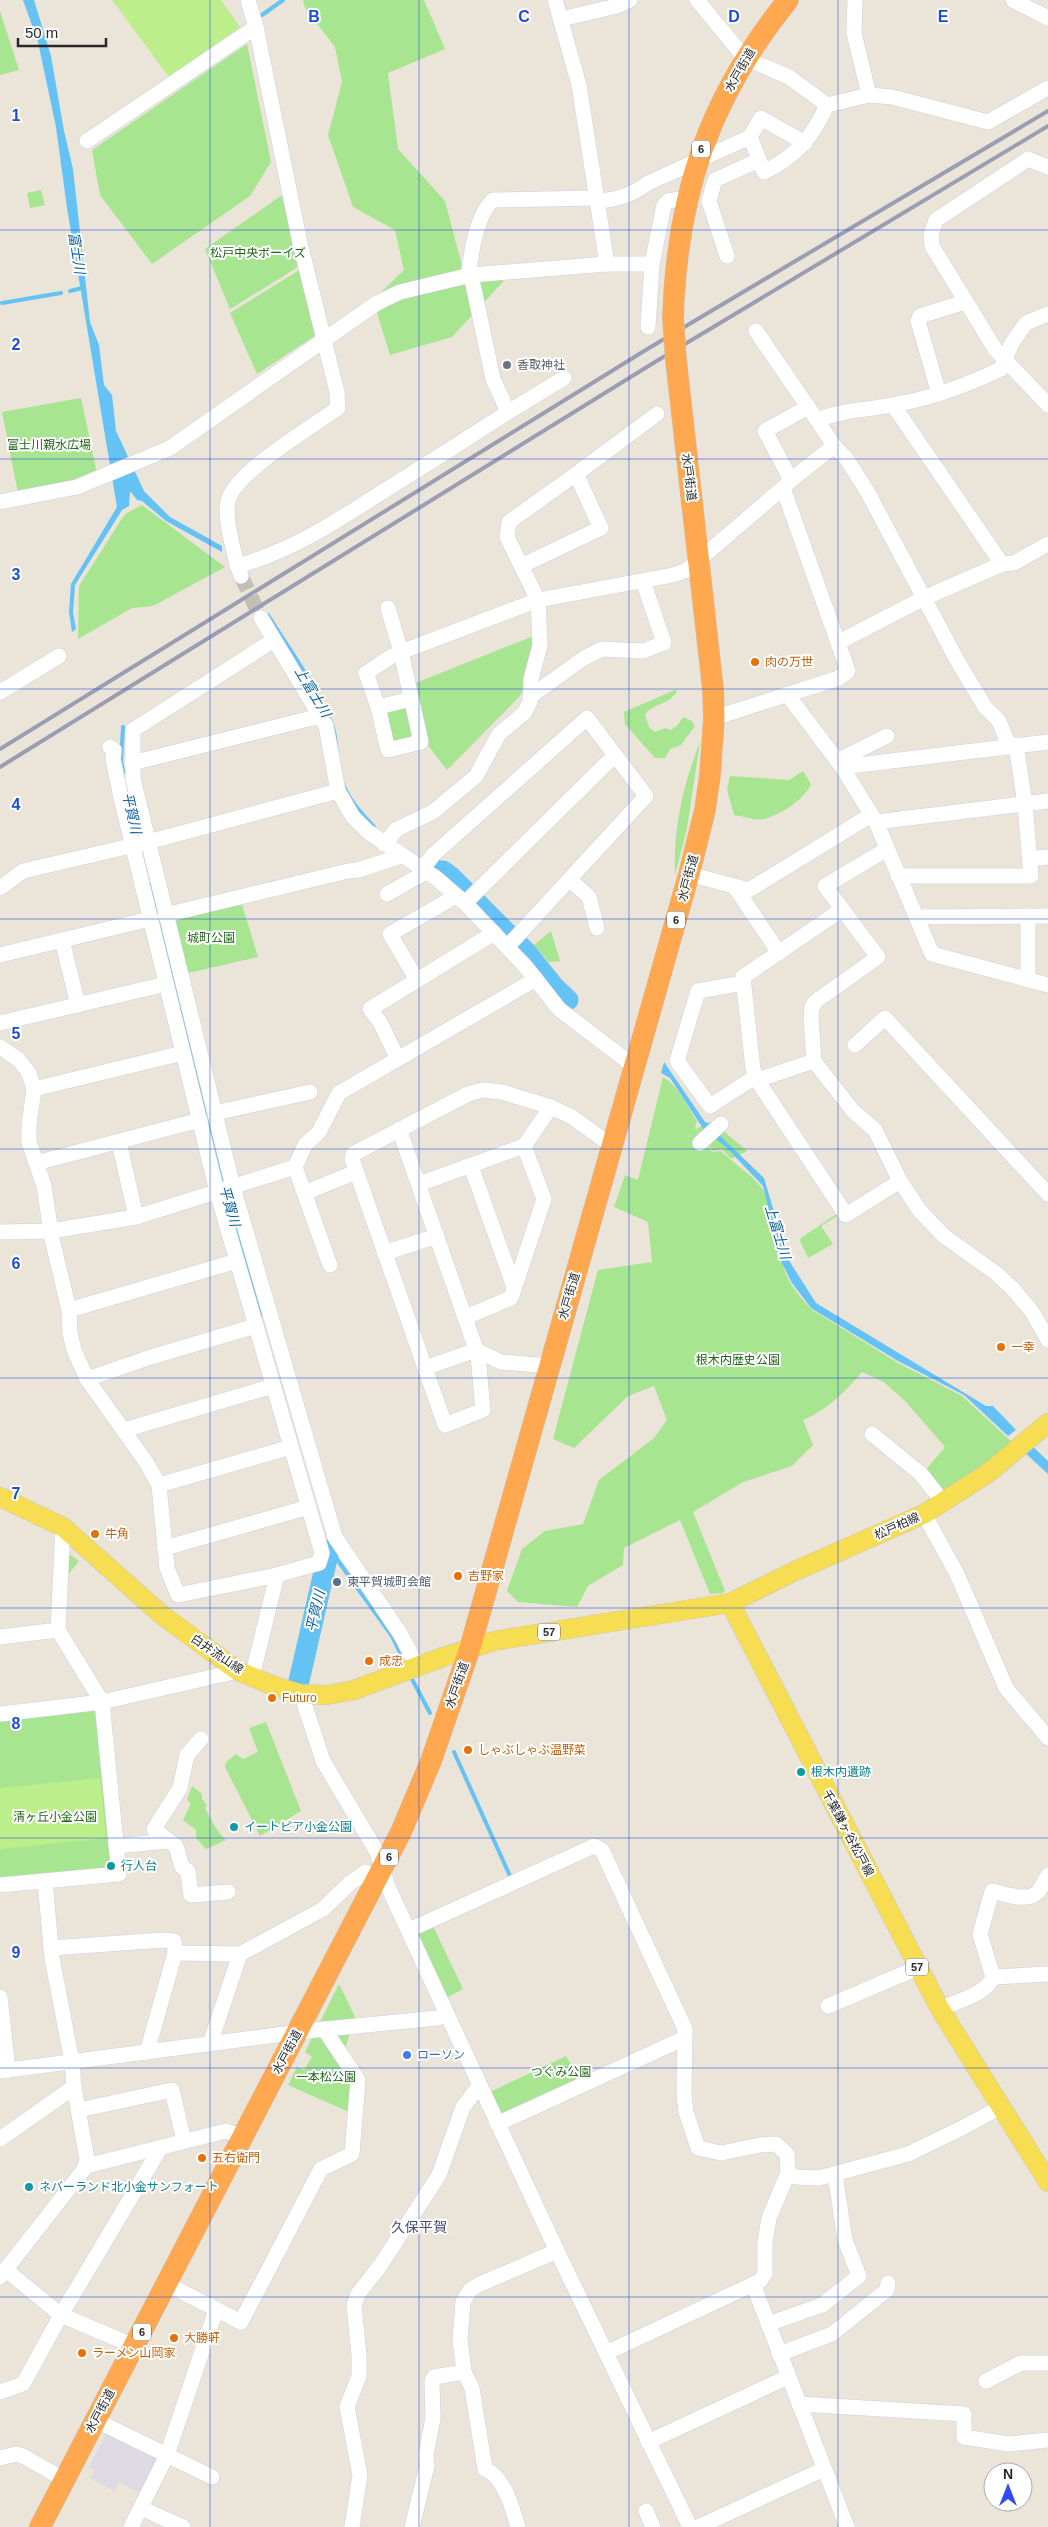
<svg xmlns="http://www.w3.org/2000/svg" width="1048" height="2527" viewBox="0 0 1048 2527" font-family="Helvetica,'Noto Sans JP',sans-serif">
<style>
.industrial{fill:#dddae3}
.green{fill:#a7e591}
.pitch{fill:#bdee8c}
.water{fill:#64c3f4}
.lines{fill:none;stroke-linecap:round;stroke-linejoin:round}
.stream{stroke:#64c3f4;stroke-width:4}
.river{stroke:#64c3f4;stroke-width:21}
.minor-tunnel{stroke:#c4beb5;stroke-width:15;stroke-dasharray:15 8;stroke-linecap:butt}
.minor-casing{stroke:#cdd0e2;stroke-width:16}
.major-casing{stroke:#c7c7c7;stroke-width:20}
.highway-casing{stroke:#c7c7c7;stroke-width:22}
.minor{stroke:#fff;stroke-width:15}
.major{stroke:#f7dd51;stroke-width:19}
.highway{stroke:#ffa84f;stroke-width:21}
.rail{stroke:#9b9db3;stroke-width:4}
.highway-bridge-casing{stroke:#c7c7c7;stroke-width:22;stroke-linecap:butt}
.highway-bridge{stroke:#ffa84f;stroke-width:21}
.grid{fill:none;stroke:#1d4ed8;stroke-width:1;stroke-opacity:0.55}
.worship-dot{fill:#6b7280;stroke:#fff;stroke-width:2}
.food-dot{fill:#e8710a;stroke:#fff;stroke-width:2}
.service-dot{fill:#5c6f8a;stroke:#fff;stroke-width:2}
.culture-dot{fill:#0f9aa8;stroke:#fff;stroke-width:2}
.shop-dot{fill:#3f7fe0;stroke:#fff;stroke-width:2}
.labels{text-anchor:middle;stroke-width:4;stroke-linejoin:round;paint-order:stroke}
.shield{fill:#fff;stroke:#686868;stroke-width:1}
.shield-label{font-size:11px;font-weight:bold;fill:#282828}
.street-label{font-size:12px;fill:#282828;stroke:#fff}
.park-label{font-size:12px;fill:#206716;stroke:#fff}
.worship-label{font-size:12px;fill:#5b616d;stroke:#fff;text-anchor:start}
.food-label{font-size:12px;fill:#c56008;stroke:#fff;text-anchor:start}
.service-label{font-size:12px;fill:#4e5e75;stroke:#fff;text-anchor:start}
.culture-label{font-size:12px;fill:#0d838f;stroke:#fff;text-anchor:start}
.shop-label{font-size:12px;fill:#366cbe;stroke:#fff;text-anchor:start}
.water-label{font-size:14px;font-style:italic;fill:#075e9d;stroke:#fff}
.neighbourhood-label{font-size:14px;fill:#464c7a;stroke:#fff}
.grid-label{font-size:16px;text-anchor:middle;font-weight:bold;fill:#1d4ed8;stroke:#fff;stroke-width:4;stroke-linejoin:round;paint-order:stroke}
</style>
<rect width="100%" height="100%" fill="#ebe4d8"/>
<!-- industrial -->
<path class="industrial" d="M108,2431l50,24 4,7 -18,33 -25,-13 -5,9 -24,-13 4,-8 -5,-3z"/>
<!-- green -->
<g class="green">
<path d="M303,0h121l21,49 -57,24 10,76 47,52 17,65 50,6 -60,65 -62,18 -17,-55 31,-30 -9,-40 -42,-23 -25,-72 14,-53 -7,-35 -30,-39z"/>
<path d="M0,11l19,59 -19,5z"/>
<path d="M247,44l24,118 -21,34 -98,68 -52,-69 -8,-45z"/>
<path d="M41,190l4,15 -15,3 -3,-15z"/>
<path d="M282,195l16,72 -68,42 -25,-60z"/>
<path d="M301,269l15,66 -59,39 -27,-61z"/>
<path d="M81,398l16,76 -19,8 -60,11 -16,-81z"/>
<path d="M142,505l83,62 -72,39 -21,2 -54,31 1,-53 46,-72z"/>
<path d="M536,635l-11,53 -6,9 -72,73 -21,-27 -13,-59z"/>
<path d="M675,690l2,1c-8,15 -25,12 -32,24l4,12 6,5 10,-4 5,2 7,-4 6,-9 9,4 3,5 -14,19 -11,4 -5,9h-10l-30,-34 -1,-12z"/>
<path d="M406,704l10,34 -24,7 -7,-35z"/>
<path d="M700,742l-13,86 -12,47c-2,-47 8,-90 25,-133z"/>
<path d="M803,771l8,13c-8,17 -29,29 -46,35 -8,2 -23,-3 -31,-4l-7,-26 3,-13 59,4z"/>
<path d="M241,901l17,56 -70,16 -5,-3 -9,-54z"/>
<path d="M551,931l9,30 -11,1 -15,-17z"/>
<path d="M663,1077c15,9 24,29 34,44l-2,7 17,24 9,-1c12,12 30,23 40,36 18,23 15,57 24,84 5,15 16,27 26,38l87,54 64,33 51,47 -71,51 -18,-22 21,-25 -38,-44 -23,-21 -22,-10c-17,20 -35,38 -59,48l10,25 -21,21 -49,16 -50,30 32,79 -2,2 -13,1 -30,-74 -56,28 -1,17 -35,21 -11,21 -59,-5 -11,-11 15,-42 23,-18 38,-7 16,-44 55,-42 13,-18 -13,-34 -26,10 -54,52 -21,-9 45,-169 54,-8 -4,-40 -34,-15 11,-32 13,5z"/>
<path d="M712,1121l35,30 -16,8 -9,-10 -9,2 -17,-22z"/>
<path d="M838,1213l1,2 -18,11 12,18 -25,14 -8,-17 1,-3z"/>
<path d="M68,1553l11,8 -12,15z"/>
<path d="M94,1708l5,5 17,157 -116,11v-162z"/>
<path d="M266,1722l35,89 -41,25 -35,-69 1,-5 10,-8 7,5 15,-7 -9,-24z"/>
<path d="M192,1786l10,8v5l5,6 -2,3c6,11 11,23 21,32l-20,9 -10,-11v-8l-13,-10 8,-16 -4,-4z"/>
<path d="M432,1924l31,65 -17,9 -29,-61 5,-9z"/>
<path d="M339,1984l16,33 -13,41 9,19 -2,35 -61,-27 9,-18 7,3 8,-13 -7,-5z"/>
<path d="M566,2056l13,22 -79,36 -10,-22z"/>
</g>
<!-- pitch -->
<g class="pitch">
<path d="M112,0h109l19,27 -71,50z"/>
<path d="M100,1778l6,60 -106,11v-61z"/>
</g>
<!-- water -->
<g class="water">
<path d="M23,0h11l17,56 13,75 9,38 17,153 9,23 5,40 8,10 4,36 28,60 26,26 52,29v6l-56,-31 -24,-20 -5,-1 -7,-9 -1,15 -7,4 -47,75 -2,27 3,17 -4,3 -3,-20 2,-28 46,-77 -50,-299 -11,-81 -18,-85z"/>
<path d="M269,613c22,35 48,71 64,109 7,16 4,34 8,50 5,22 20,38 35,54l-4,4 -28,-36 -11,-50 -68,-129z"/>
<path d="M437,858l18,12 13,15 -7,7 -30,-24z"/>
<path d="M478,894l33,35 -6,6 -34,-34z"/>
<path d="M521,940l48,54 -8,6 -46,-54z"/>
<path d="M664,1062l41,60 6,2 -7,6 -34,-52 -9,-5z"/>
<path d="M716,1132l48,46 24,81 28,44 170,103h7l23,24 -8,6 -44,-41 -66,-34 -87,-53 -19,-25 -10,-20 -19,-77 -37,-39 -14,-11z"/>
<path d="M1031,1445l17,16v13l-25,-23z"/>
</g>
<g class="lines">
<!-- stream -->
<g class="stream">
<path d="M262,15l21,-15"/>
<path d="M70,291l12,-3"/>
<path d="M2,303l59,-10"/>
<path d="M123,727l-2,35 2,10"/>
<path d="M150,884l74,301"/>
<path d="M226,1192l35,123"/>
<path d="M328,1547l64,89 9,19"/>
<path d="M412,1679l18,34"/>
<path d="M454,1752l56,124"/>
</g>
<!-- river -->
<g class="river">
<path d="M443,871l8,6 76,76 28,35 13,12"/>
<path d="M299,1681l30,-131"/>
</g>
<!-- minor-tunnel -->
<path class="minor-tunnel" d="M241,576l20,42"/>
<!-- minor casing -->
<g class="minor-casing">
<g id="minor">
<path d="M555,0l24,85 28,179"/>
<path d="M697,0l48,58 44,19 38,28 42,-10"/>
<path d="M855,0l-1,33 15,62 23,2 96,25 60,-34"/>
<path d="M1013,0l35,18"/>
<path d="M561,19l56,-13 13,-6"/>
<path d="M750,137l11,-19 44,25"/>
<path d="M87,141l169,-114"/>
<path d="M1048,167l-20,-8 -92,61 -5,14 1,12 63,103 53,56"/>
<path d="M599,201c20,-2 33,-6 49,-18l102,-46 14,35c31,-15 49,-35 63,-67"/>
<path d="M727,256l-18,-55 6,-21 44,-20"/>
<path d="M471,275l22,104 15,33 56,-34"/>
<path d="M468,276c3,-21 8,-61 25,-76l104,-2"/>
<path d="M648,327l4,-63"/>
<path d="M756,331l61,89"/>
<path d="M939,394l-21,-73 2,-5 45,-14"/>
<path d="M893,405l109,159"/>
<path d="M834,446l12,12 21,33 91,171 27,45 14,14 10,25"/>
<path d="M576,474l81,-60"/>
<path d="M791,480l-26,-49 43,-24"/>
<path d="M0,502l77,-15 93,-39 207,-145 23,-11 71,-17 136,-11h45l12,-59 4,-4 19,-3"/>
<path d="M237,566c52,-14 97,-43 142,-72 43,-27 86,-54 129,-82"/>
<path d="M241,576c-6,-18 -17,-57 -13,-75 7,-29 84,-74 110,-93l-1,-16 -37,-149 -44,-216 -8,-27"/>
<path d="M388,608l13,44 20,90 -33,8 -10,-43 33,-8"/>
<path d="M261,618l65,108 12,65 15,26 14,14 69,47 29,25 61,64 33,42 76,58"/>
<path d="M274,640l-141,90v49l100,408 102,350 66,98 16,31"/>
<path d="M839,642l85,-44 78,-34 12,-1 34,-19"/>
<path d="M401,652l137,-52 135,-25 14,-5 96,-82 8,-8 43,-34 -17,-26c24,-10 50,-10 75,-15 38,-6 75,-20 109,-36l11,-26 14,-20 22,-9"/>
<path d="M0,692l59,-36"/>
<path d="M787,694l55,73"/>
<path d="M531,696l53,-38 18,-9 41,2 21,-8 -21,-62"/>
<path d="M378,707l-12,-34 26,-17"/>
<path d="M714,718l125,-40 9,-7 -65,-183"/>
<path d="M1048,742l-206,25 34,55 56,132 116,31"/>
<path d="M837,761l50,-25"/>
<path d="M132,763l188,-47"/>
<path d="M876,822l172,-21"/>
<path d="M384,844l13,-15 36,-17 43,-36 23,-42 25,-21 6,-11 1,-23 9,-34 -2,-45 -31,-63 2,-15 67,-48 25,54 -80,38"/>
<path d="M887,849l-62,37 53,71 -62,44 -4,6 -1,10 3,44 39,50 22,19 25,51 20,30 24,25 53,38 16,15 20,24 15,27"/>
<path d="M1030,859l18,-2"/>
<path d="M422,869l12,-15 153,-136 59,78 -138,150"/>
<path d="M689,874l60,16 122,-75"/>
<path d="M898,876h133l-6,-72 -9,-59"/>
<path d="M570,880l19,17 8,31"/>
<path d="M735,887l44,66"/>
<path d="M0,888l23,-17 125,-29 190,-51"/>
<path d="M387,894l39,-22"/>
<path d="M465,903l150,-148"/>
<path d="M841,910l-98,67 10,92 4,11 89,135 54,-34"/>
<path d="M165,915l183,-44 10,-1 43,-14"/>
<path d="M1028,916v64"/>
<path d="M916,917l132,-1"/>
<path d="M62,940l16,65"/>
<path d="M0,955l150,-36"/>
<path d="M417,980l-27,-46 66,-38"/>
<path d="M743,983l-45,8 -21,70 33,45 45,-29"/>
<path d="M0,1023l166,-39"/>
<path d="M855,1045l30,-27 163,176"/>
<path d="M0,1047l19,13 10,13 5,16 -5,36v17l15,44 8,53 17,71 1,23 4,17 13,29 59,83 13,23 8,83 11,27 99,-20 42,-12 3,-10 -105,-361 -96,-394 -8,-39 1,-9 -4,-3"/>
<path d="M398,1059l-18,-37 -10,-13 124,-76"/>
<path d="M757,1080l57,-19"/>
<path d="M34,1089l149,-36"/>
<path d="M215,1113l95,-21"/>
<path d="M399,1129l79,226 5,55 -38,15 -93,-266 1,-5 115,-60 14,-4 20,2 49,15 21,10 40,29"/>
<path d="M119,1142l17,75"/>
<path d="M700,1143l21,-19"/>
<path d="M524,1146l27,-39"/>
<path d="M36,1163l164,-43"/>
<path d="M471,1166l43,121"/>
<path d="M295,1167l35,98"/>
<path d="M419,1184l105,-38 20,53 -33,99 -45,19"/>
<path d="M304,1193l52,-21"/>
<path d="M0,1232l51,-1 85,-14 159,-50 10,-22 14,-13 20,-39 197,-114"/>
<path d="M384,1253l53,-17"/>
<path d="M69,1310l168,-49"/>
<path d="M425,1368l51,-18 25,12 48,4"/>
<path d="M87,1379l64,-22 105,-31"/>
<path d="M124,1430l149,-44"/>
<path d="M872,1434l49,40 22,28"/>
<path d="M159,1485l132,-38"/>
<path d="M924,1514l33,60 49,114 42,50"/>
<path d="M165,1548l144,-41"/>
<path d="M0,1637l58,-7"/>
<path d="M252,1677l25,-102"/>
<path d="M301,1694l22,67 54,91 11,35 169,364 133,276"/>
<path d="M0,1714l102,-12 136,-31"/>
<path d="M169,1841l-15,-12 26,-41 7,-33 14,-16"/>
<path d="M116,1846l53,-5 7,5 6,21 6,4 3,24 37,-3"/>
<path d="M0,1885l119,-11 -17,-172 -44,-72 5,-103"/>
<path d="M409,1930l185,-84 8,4 83,179 -1,65 2,18 12,36 23,5 39,-8 16,-1 11,10 1,19 -19,45 -4,24v32l-5,7 -154,72"/>
<path d="M51,1948l112,-8 11,1 1,12 65,1 83,-45 27,-26 16,-11 11,6"/>
<path d="M993,1977l55,-3"/>
<path d="M0,1997l8,73"/>
<path d="M828,2006l89,-38"/>
<path d="M940,2009c16,-8 46,-14 53,-32l-13,-43 12,-43c12,3 36,12 46,1 4,-5 7,-12 10,-17"/>
<path d="M210,2044l30,-90"/>
<path d="M147,2052l28,-99"/>
<path d="M0,2071l315,-41 123,-12 9,-4"/>
<path d="M79,2110l93,-20 12,51"/>
<path d="M497,2124l188,-86"/>
<path d="M0,2139l74,-52"/>
<path d="M86,2166l140,-35 17,6"/>
<path d="M788,2173l8,4 23,1 89,-24 52,-25 41,-22"/>
<path d="M6,2270l55,45 73,31"/>
<path d="M0,2277l85,-109 2,-9 -13,-72 -2,-25 -20,-104 -7,-77"/>
<path d="M167,2284l74,38 80,-153 31,-15 6,-74 -34,-51"/>
<path d="M753,2284l94,243"/>
<path d="M768,2324l54,-19 37,-29 -14,-36 -10,-66"/>
<path d="M779,2354l53,-20 55,-44 1,-7"/>
<path d="M986,2381l35,-18h27"/>
<path d="M0,2392l23,-8 38,-69 100,-168"/>
<path d="M799,2404l165,10v23l44,7 40,-4"/>
<path d="M95,2420l117,57"/>
<path d="M648,2442l140,-65"/>
<path d="M0,2458l16,-4 7,2 42,24"/>
<path d="M141,2508l42,19"/>
<path d="M646,2511l7,16"/>
<path d="M131,2527l36,-72 49,-145"/>
<path d="M352,2527l8,-52 -13,-68 12,-31v-21l-5,-50 4,-11 22,-28 59,-91 24,-68 16,-21"/>
<path d="M412,2527l15,-61 -1,-11 7,-37 -1,-37 2,-4 30,-5"/>
<path d="M518,2527c-6,-20 -13,-49 -33,-58l-13,-81 -8,-16 -4,-33 3,-37 7,-12 8,-5 79,-34"/>
<path d="M698,2527l126,-58"/>
</g>
</g>
<!-- major casing -->
<g class="major-casing">
<g id="major">
<path d="M0,1497l63,30 99,88 76,56 36,15 27,8 26,1 27,-5 89,-33 51,-16 236,-38 65,-32 129,-57 64,-41 60,-50"/>
<path d="M730,1603l210,406 108,173"/>
</g>
</g>
<!-- highway casing -->
<g class="highway-casing">
<g id="highway">
<path d="M673,318c4,-125 36,-220 115,-318"/>
<path d="M40,2527l361,-695 30,-71 39,-113 219,-774 16,-64 5,-35 4,-57 -1,-29 -37,-329"/>
</g>
</g>
<!-- minor -->
<use href="#minor" class="minor"/>
<!-- major -->
<use href="#major" class="major"/>
<!-- highway -->
<use href="#highway" class="highway"/>
<!-- rail -->
<g class="rail">
<path d="M0,749l649,-401 399,-237"/>
<path d="M0,767l655,-405 393,-236"/>
</g>
<!-- highway-bridge casing -->
<g class="highway-bridge-casing">
<path id="highway-bridge" d="M673,318l3,42"/>
</g>
<!-- highway-bridge -->
<use href="#highway-bridge" class="highway-bridge"/>
</g>
<!-- grid -->
<path class="grid" d="M210,0v2527M419,0v2527M629,0v2527M838,0v2527M0,230h1048M0,459h1048M0,689h1048M0,919h1048M0,1149h1048M0,1378h1048M0,1608h1048M0,1838h1048M0,2068h1048M0,2297h1048"/>
<!-- markers -->
<circle class="worship-dot" cx="507" cy="365" r="5"/>
<g class="food-dot">
<circle cx="755" cy="662" r="5"/>
<circle cx="1001" cy="1347" r="5"/>
<circle cx="95" cy="1534" r="5"/>
<circle cx="458" cy="1576" r="5"/>
<circle cx="369" cy="1661" r="5"/>
<circle cx="272" cy="1698" r="5"/>
<circle cx="468" cy="1750" r="5"/>
<circle cx="202" cy="2158" r="5"/>
<circle cx="174" cy="2338" r="5"/>
<circle cx="82" cy="2353" r="5"/>
</g>
<circle class="service-dot" cx="337" cy="1582" r="5"/>
<g class="culture-dot">
<circle cx="801" cy="1772" r="5"/>
<circle cx="234" cy="1827" r="5"/>
<circle cx="111" cy="1866" r="5"/>
<circle cx="29" cy="2187" r="5"/>
</g>
<circle class="shop-dot" cx="407" cy="2055" r="5"/>
<g class="labels">
<!-- shield labels -->
<g class="shield">
<rect x="692" y="140.5" width="18" height="17" rx="4"/>
<rect x="667" y="911.5" width="18" height="17" rx="4"/>
<rect x="538" y="1623.5" width="22" height="17" rx="4"/>
<rect x="380" y="1848.5" width="18" height="17" rx="4"/>
<rect x="906" y="1958.5" width="22" height="17" rx="4"/>
<rect x="133" y="2323.5" width="18" height="17" rx="4"/>
</g>
<g class="shield-label">
<text x="701" y="153">6</text>
<text x="676" y="924">6</text>
<text x="549" y="1636">57</text>
<text x="389" y="1861">6</text>
<text x="917" y="1971">57</text>
<text x="142" y="2336">6</text>
</g>
<!-- street labels -->
<g class="street-label">
<text transform="translate(740 70) rotate(-60)" y="4">水戸街道</text>
<text transform="translate(689 477) rotate(83)" y="4">水戸街道</text>
<text transform="translate(688 878) rotate(-75)" y="4">水戸街道</text>
<text transform="translate(569 1296) rotate(-74)" y="4">水戸街道</text>
<text transform="translate(897 1526) rotate(-24)" y="4">松戸柏線</text>
<text transform="translate(217 1654) rotate(34)" y="4">白井流山線</text>
<text transform="translate(457 1685) rotate(-71)" y="4">水戸街道</text>
<text transform="translate(848 1833) rotate(62)" y="4">千葉鎌ヶ谷松戸線</text>
<text transform="translate(287 2052) rotate(-62)" y="4">水戸街道</text>
<text transform="translate(100 2411) rotate(-62)" y="4">水戸街道</text>
</g>
<!-- park labels -->
<g class="park-label">
<text x="258" y="257">松戸中央ボーイズ</text>
<text x="49" y="449">富士川親水広場</text>
<text x="211" y="942">城町公園</text>
<text x="738" y="1364">根木内歴史公園</text>
<text x="55" y="1821">清ヶ丘小金公園</text>
<text x="561" y="2076">つぐみ公園</text>
<text x="326" y="2081">一本松公園</text>
</g>
<!-- worship labels -->
<g class="worship-label">
<text x="517" y="369">香取神社</text>
</g>
<!-- food labels -->
<g class="food-label">
<text x="765" y="666">肉の万世</text>
<text x="1011" y="1351">一幸</text>
<text x="105" y="1538">牛角</text>
<text x="468" y="1580">吉野家</text>
<text x="379" y="1665">成忠</text>
<text x="282" y="1702">Futuro</text>
<text x="478" y="1754">しゃぶしゃぶ温野菜</text>
<text x="212" y="2162">五右衛門</text>
<text x="184" y="2342">大勝軒</text>
<text x="92" y="2357">ラーメン山岡家</text>
</g>
<!-- service labels -->
<g class="service-label">
<text x="347" y="1586">東平賀城町会館</text>
</g>
<!-- culture labels -->
<g class="culture-label">
<text x="811" y="1776">根木内遺跡</text>
<text x="244" y="1831">イートピア小金公園</text>
<text x="121" y="1870">行人台</text>
<text x="39" y="2191">ネバーランド北小金サンフォート</text>
</g>
<!-- shop labels -->
<g class="shop-label">
<text x="417" y="2059">ローソン</text>
</g>
<!-- water labels -->
<g class="water-label">
<text transform="translate(77 253) rotate(81)" y="5">富士川</text>
<text transform="translate(313 692) rotate(59)" y="5">上富士川</text>
<text transform="translate(132 813) rotate(77)" y="5">平賀川</text>
<text transform="translate(230 1206) rotate(74)" y="5">平賀川</text>
<text transform="translate(778 1232) rotate(73)" y="5">上富士川</text>
<text transform="translate(315 1611) rotate(-77)" y="5">平賀川</text>
</g>
<!-- neighbourhood labels -->
<g class="neighbourhood-label">
<text x="419" y="2232">久保平賀</text>
</g>
</g>
<g class="grid-label">
<text x="314" y="22">B</text>
<text x="524" y="22">C</text>
<text x="734" y="22">D</text>
<text x="943" y="22">E</text>
<text x="16" y="121">1</text>
<text x="16" y="350">2</text>
<text x="16" y="580">3</text>
<text x="16" y="810">4</text>
<text x="16" y="1039">5</text>
<text x="16" y="1269">6</text>
<text x="16" y="1499">7</text>
<text x="16" y="1729">8</text>
<text x="16" y="1958">9</text>
</g>
<!-- north arrow -->
<g transform="translate(1008 2487)"><circle r="24" fill="#ffffff" stroke="#a9a9a9"/>
<path d="M0-4L9 19L0 12L-9 19Z" fill="#3149ff"/>
<text y="-8" font-size="14" font-weight="bold" text-anchor="middle" fill="#282828">N</text>
</g>
<!-- scale -->
<path d="M18 38v8h88v-8" fill="none" stroke="#282828" stroke-width="2.5"/>
<text x="25" y="38" font-size="15" fill="#282828" stroke="#ffffff" stroke-width="4" paint-order="stroke">50 m</text>
</svg>
